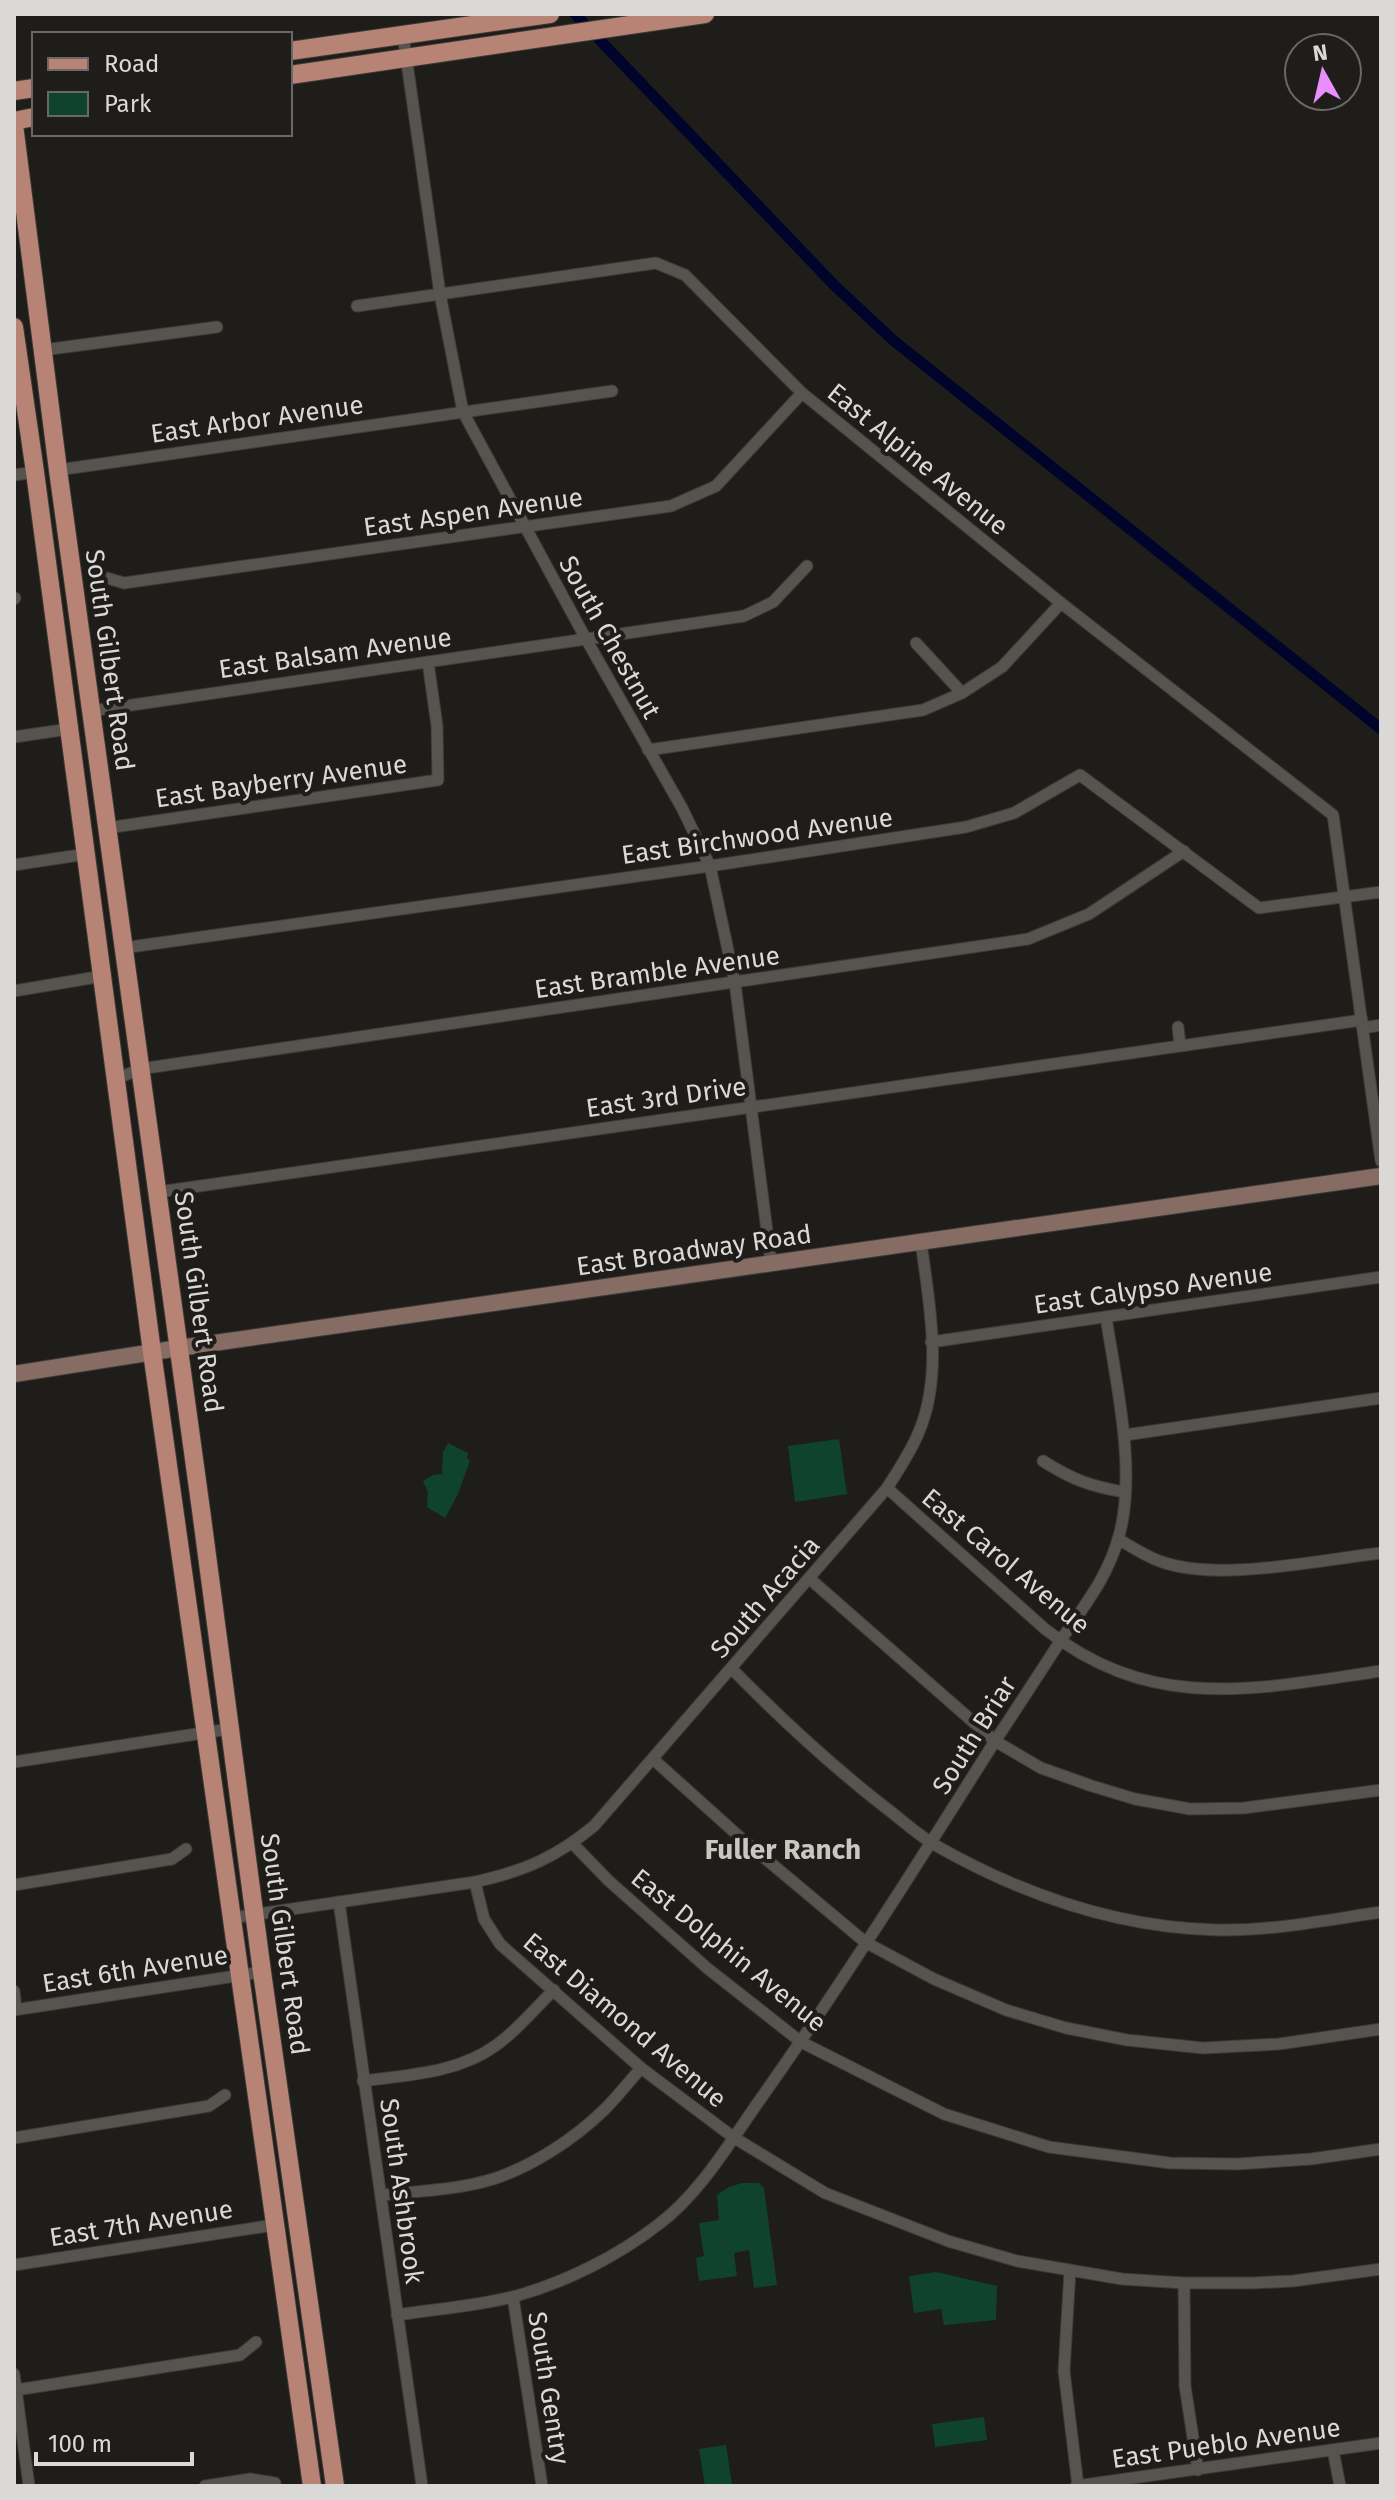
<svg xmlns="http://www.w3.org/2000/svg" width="1395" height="2500" viewBox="0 0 1395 2500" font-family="'Fira Sans',sans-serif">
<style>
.green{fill:#0f432f}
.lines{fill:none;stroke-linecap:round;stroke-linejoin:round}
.canal{stroke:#00042a;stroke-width:11}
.minor-casing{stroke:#3b3a37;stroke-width:13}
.secondary-casing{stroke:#3b3a37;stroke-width:18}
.primary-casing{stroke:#3b3a37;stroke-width:20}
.minor{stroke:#575450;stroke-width:11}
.secondary{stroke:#876c63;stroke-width:16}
.primary{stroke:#b68375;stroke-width:18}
.labels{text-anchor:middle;stroke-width:8;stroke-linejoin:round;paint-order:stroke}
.street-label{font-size:26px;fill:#dbd9d7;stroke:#1f1d1a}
.neighbourhood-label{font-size:28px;font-weight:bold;fill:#cac7c2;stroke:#1f1d1a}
</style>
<rect width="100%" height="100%" fill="#1f1d1a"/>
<!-- green -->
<g class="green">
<path d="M839,1439l8,55 -52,8 -7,-56z"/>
<path d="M448,1443l20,10 -1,5 3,3 -12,33 -13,24 -18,-11 1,-15 -5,-11 10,-6 9,-1 1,-22z"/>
<path d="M742,2183h17l5,5 13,97 -23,3 -5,-38 -15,3 3,23 -38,5 -3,-23 8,-2 -5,-33 20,-3 -2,-25 12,-8z"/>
<path d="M936,2272l61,14 -1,34 -52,5 -3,-16 -27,4 -5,-37z"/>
<path d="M984,2417l3,23 -52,7 -3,-23z"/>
<path d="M726,2445l6,40 -27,1 -6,-37z"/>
</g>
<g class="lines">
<!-- canal -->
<path class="canal" d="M575,14l260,272 59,55 487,388"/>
<!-- minor casing -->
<g class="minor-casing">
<g id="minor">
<path d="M403,35l37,259 23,118 123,227 96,169 28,58 25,117 36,279"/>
<path d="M357,306l299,-43 29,12 117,118 259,210 272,212 48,346"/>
<path d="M43,350l174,-23"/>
<path d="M58,470l554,-79"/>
<path d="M14,475l21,-3"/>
<path d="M107,578l17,5 547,-77 45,-20 86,-93"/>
<path d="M14,599l1,-1"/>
<path d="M916,643l46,50"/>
<path d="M91,711l653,-95 29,-14 34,-36"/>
<path d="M14,737l55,-8"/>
<path d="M648,750l275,-40 39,-17 40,-26 59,-64"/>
<path d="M107,828l331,-48 -1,-54 -9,-64"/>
<path d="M14,865l72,-11"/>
<path d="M123,948l587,-82 256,-39 48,-14 66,-38 179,133 122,-16"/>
<path d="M14,991l89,-15"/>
<path d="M1178,1027l2,18"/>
<path d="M1363,1028l18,-3"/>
<path d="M116,1079l24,-10 888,-130 61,-25 95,-63"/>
<path d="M158,1192l1204,-172"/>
<path d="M931,1342l450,-65"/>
<path d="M1125,1435l256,-37"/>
<path d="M1043,1461c28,18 49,26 82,31"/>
<path d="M887,1488l158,141c108,85 211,60 336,42"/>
<path d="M1118,1539c14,8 29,18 44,23 59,20 156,-2 219,-9"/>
<path d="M810,1579l185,162 46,27 51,18 43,13 55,10 54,-1 137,-18"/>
<path d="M732,1669c48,49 100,97 154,139 16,12 32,27 49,37 86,49 182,83 283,85 54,1 109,-10 163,-18"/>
<path d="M653,1759l89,80 123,103 69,37 72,31 60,18 61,12 76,8 76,-4 102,-15"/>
<path d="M14,1762l215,-33"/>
<path d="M573,1844l36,37 98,87 94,74 143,72 105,33 121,16 67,1 74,-5 70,-10"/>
<path d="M475,1882l9,37 16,25 141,124 92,69 92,56 123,48 69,20 105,18 62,4h68l41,-2 88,-12"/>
<path d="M14,1885l158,-26 14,-10"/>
<path d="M339,1902l83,584"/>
<path d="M231,1918l244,-36c49,-11 80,-24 119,-56l293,-338c11,-17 23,-35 31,-54 26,-59 11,-131 3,-192"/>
<path d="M14,1991l2,18"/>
<path d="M14,2010l248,-38"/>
<path d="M363,2081c44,-6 95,-8 132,-35 22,-15 40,-38 59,-56"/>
<path d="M14,2138l195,-32 16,-11"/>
<path d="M382,2195c36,-4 76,-5 111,-16 40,-13 81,-40 111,-69 13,-13 25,-28 37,-42"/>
<path d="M14,2265l260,-40"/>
<path d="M1070,2271l-6,100 14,115"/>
<path d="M1184,2283l1,103 13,84"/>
<path d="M513,2297l29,189"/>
<path d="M397,2315c38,-6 82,-9 119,-19 50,-14 102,-40 143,-72 42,-31 74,-87 105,-130 81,-115 156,-234 231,-353 22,-33 44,-67 66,-101 24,-36 46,-61 58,-104 18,-65 -3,-153 -13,-219"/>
<path d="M14,2374l15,112"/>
<path d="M16,2390l224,-35 16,-13"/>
<path d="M1333,2450l7,36"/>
<path d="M205,2486l45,-7 25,4"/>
<path d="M1076,2486l305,-43"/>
</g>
</g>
<!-- secondary casing -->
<g class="secondary-casing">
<path id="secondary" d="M14,1374l165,-26 1202,-172"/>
</g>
<!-- primary casing -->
<g class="primary-casing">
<g id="primary">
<path d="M290,51l260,-37"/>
<path d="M290,75l415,-61"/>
<path d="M14,91l20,-3"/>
<path d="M14,121l20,-4"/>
<path d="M14,125l44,345 143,1040 61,462 73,514"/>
<path d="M14,327l21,145 117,880 160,1134"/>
</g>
</g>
<!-- minor -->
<use href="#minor" class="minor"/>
<!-- secondary -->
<use href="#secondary" class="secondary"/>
<!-- primary -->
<use href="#primary" class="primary"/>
</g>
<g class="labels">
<!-- street labels -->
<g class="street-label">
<text transform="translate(257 419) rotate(-8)" y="9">East Arbor Avenue</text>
<text transform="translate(918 459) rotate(39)" y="9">East Alpine Avenue</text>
<text transform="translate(473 512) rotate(-8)" y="9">East Aspen Avenue</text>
<text transform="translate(610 637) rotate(61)" y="9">South Chestnut</text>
<text transform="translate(335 653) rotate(-8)" y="9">East Balsam Avenue</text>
<text transform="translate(110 660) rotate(82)" y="9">South Gilbert Road</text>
<text transform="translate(281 781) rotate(-8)" y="9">East Bayberry Avenue</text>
<text transform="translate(757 836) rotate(-8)" y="9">East Birchwood Avenue</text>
<text transform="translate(657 972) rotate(-8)" y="9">East Bramble Avenue</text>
<text transform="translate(666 1097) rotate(-8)" y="9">East 3rd Drive</text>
<text transform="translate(694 1250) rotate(-8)" y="9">East Broadway Road</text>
<text transform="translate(1153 1288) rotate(-8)" y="9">East Calypso Avenue</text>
<text transform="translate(199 1302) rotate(82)" y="9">South Gilbert Road</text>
<text transform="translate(1006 1561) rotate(40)" y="9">East Carol Avenue</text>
<text transform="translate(765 1597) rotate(-49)" y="9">South Acacia</text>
<text transform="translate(974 1735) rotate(-58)" y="9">South Briar</text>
<text transform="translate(285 1944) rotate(82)" y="9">South Gilbert Road</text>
<text transform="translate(729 1950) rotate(39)" y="9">East Dolphin Avenue</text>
<text transform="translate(135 1969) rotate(-9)" y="9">East 6th Avenue</text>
<text transform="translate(625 2020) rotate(40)" y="9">East Diamond Avenue</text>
<text transform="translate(402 2191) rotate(82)" y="9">South Ashbrook</text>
<text transform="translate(141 2223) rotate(-9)" y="9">East 7th Avenue</text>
<text transform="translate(549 2388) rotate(81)" y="9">South Gentry</text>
<text transform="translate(1226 2443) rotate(-8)" y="9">East Pueblo Avenue</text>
</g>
<!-- neighbourhood labels -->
<g class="neighbourhood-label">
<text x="783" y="1859">Fuller Ranch</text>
</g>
</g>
<!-- border -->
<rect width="1395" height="2500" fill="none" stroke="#dbd9d7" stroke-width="32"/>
<!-- legend -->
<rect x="32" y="32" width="260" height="104" fill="#1f1d1a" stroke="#6a6866" stroke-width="2"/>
<rect x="48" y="58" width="40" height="12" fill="#b68375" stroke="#6a6866" stroke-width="2"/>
<text x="104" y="72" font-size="24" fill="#dbd9d7">Road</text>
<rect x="48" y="92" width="40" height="24" fill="#0f432f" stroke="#6a6866" stroke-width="2"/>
<text x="104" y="112" font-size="24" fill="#dbd9d7">Park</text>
<!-- north arrow -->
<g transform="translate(1323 72) rotate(352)"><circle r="38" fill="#1f1d1a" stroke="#6a6866" stroke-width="2"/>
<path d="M0-6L14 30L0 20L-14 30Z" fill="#e88eff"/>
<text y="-12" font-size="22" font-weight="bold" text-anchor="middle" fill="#dbd9d7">N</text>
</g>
<!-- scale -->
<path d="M36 2452v12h156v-12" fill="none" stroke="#dbd9d7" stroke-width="4"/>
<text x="48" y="2452" font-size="24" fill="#dbd9d7" stroke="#1f1d1a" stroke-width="6" paint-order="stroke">100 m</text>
</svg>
